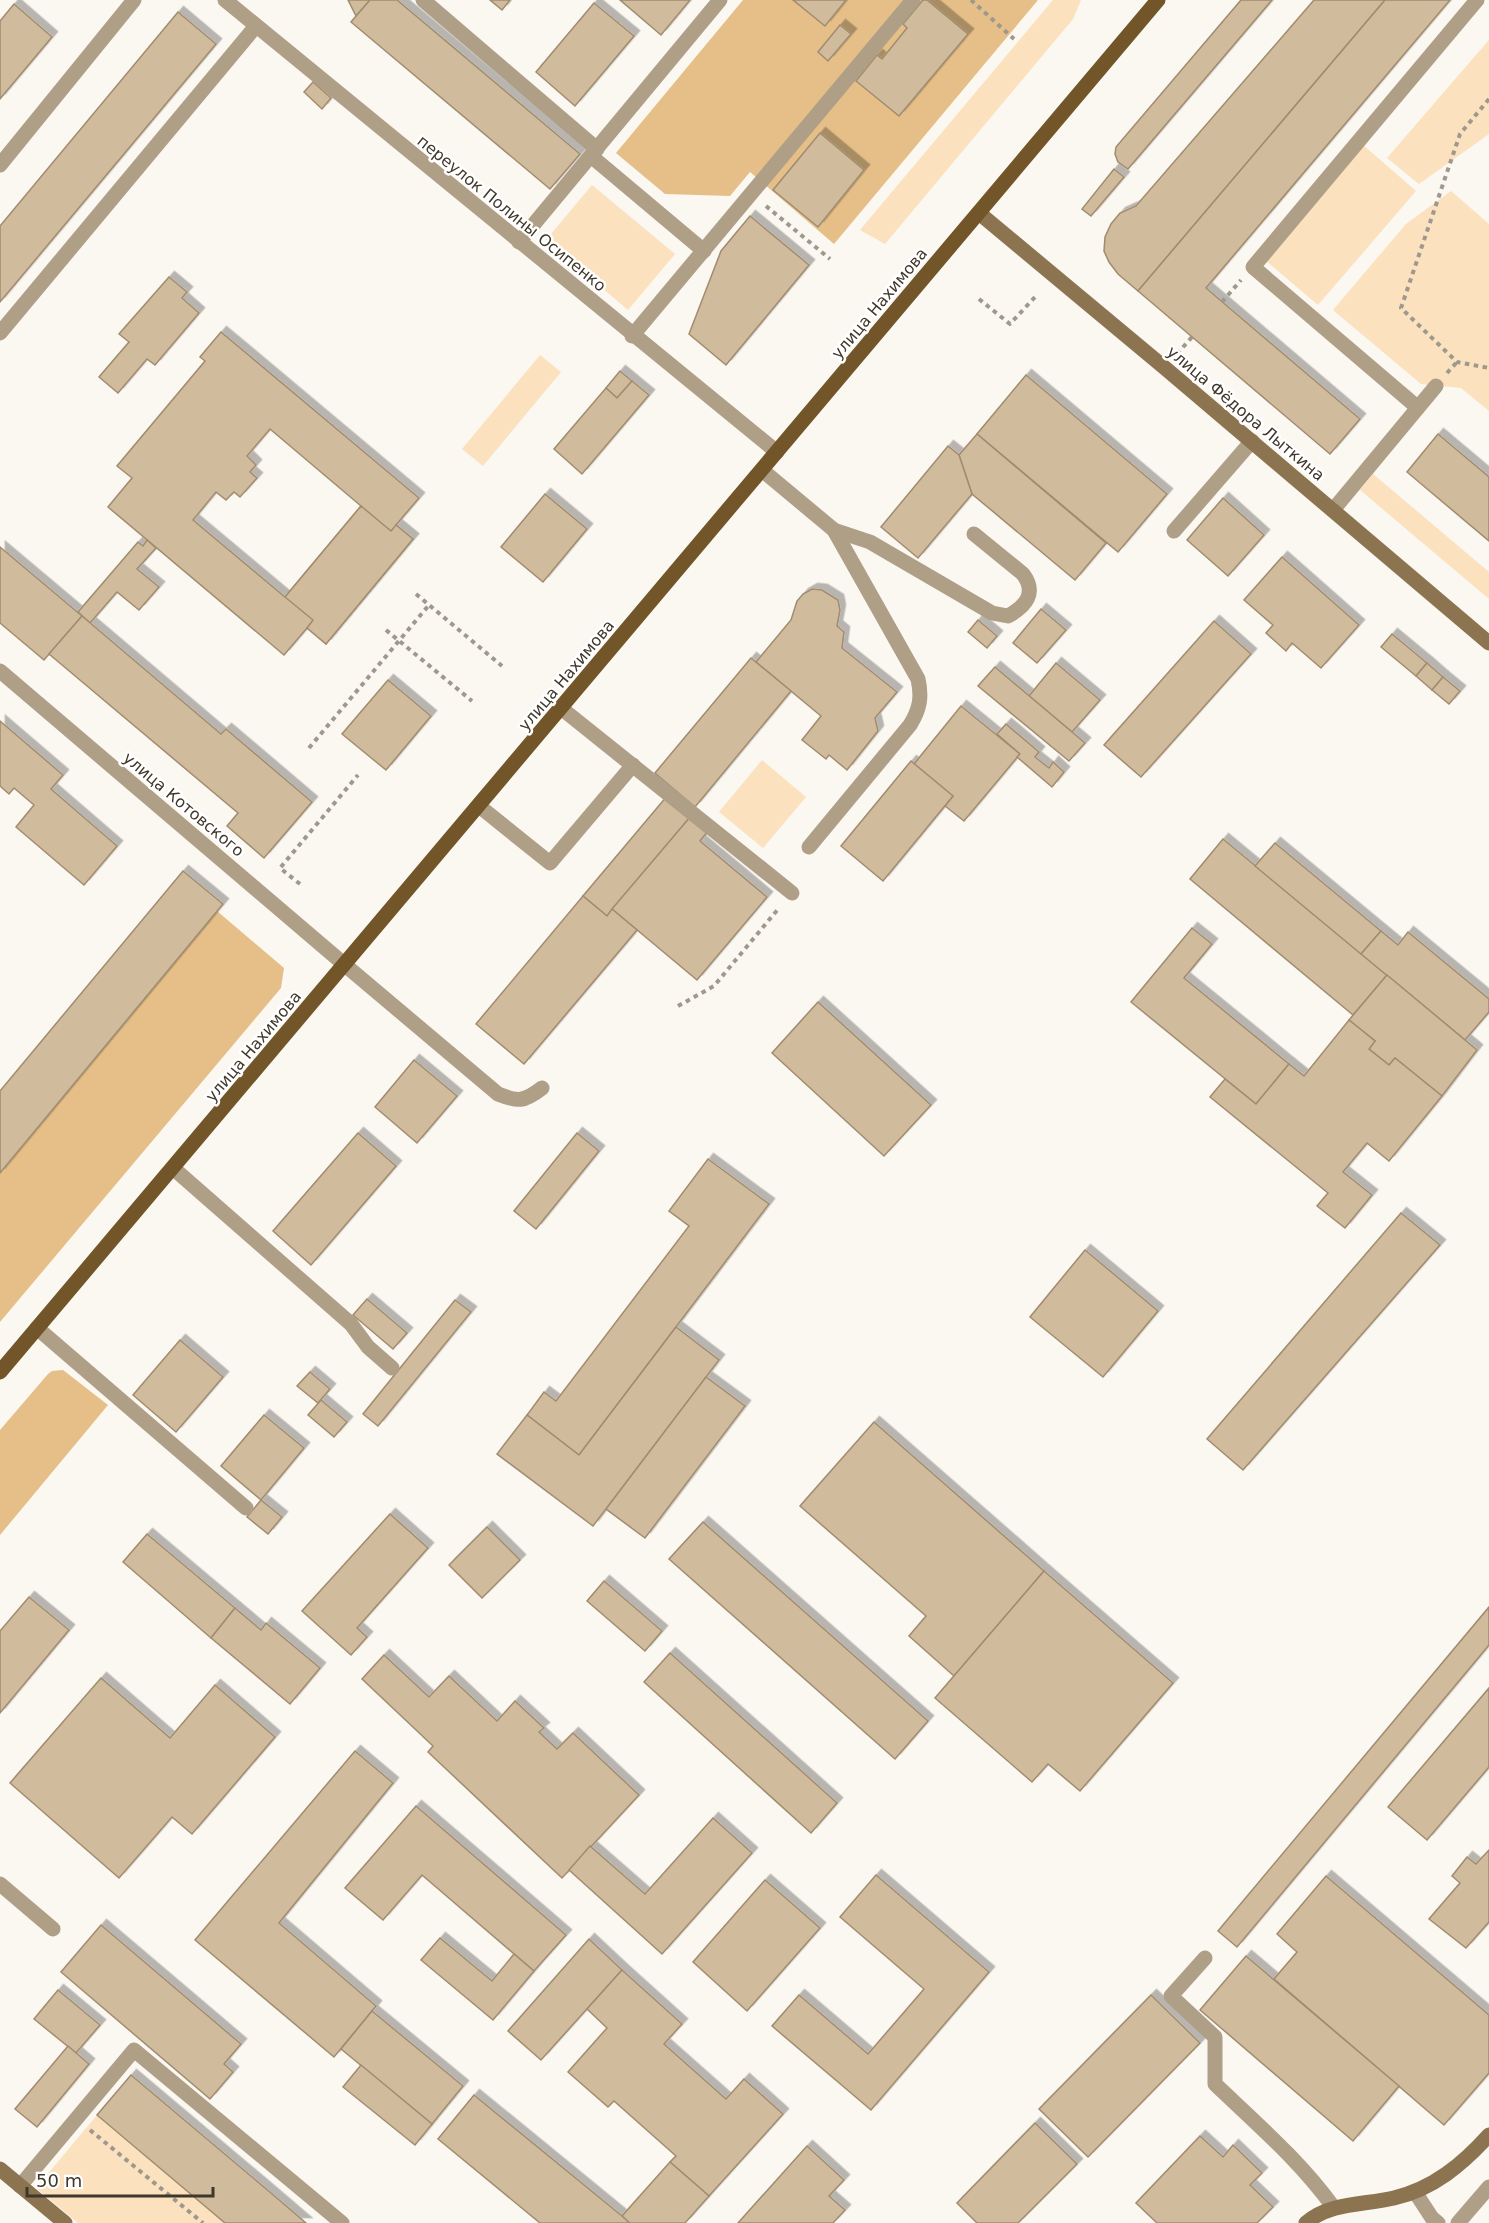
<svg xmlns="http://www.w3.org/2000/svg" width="1489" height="2223" viewBox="0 0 1489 2223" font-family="'DejaVu Sans',sans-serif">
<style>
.green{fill:#fbe1bd}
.forest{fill:#e5bf87}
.building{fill:#d1bb9d;stroke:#a18c6f;stroke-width:1.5;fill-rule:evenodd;filter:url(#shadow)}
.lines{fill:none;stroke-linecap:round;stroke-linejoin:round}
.path{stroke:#9e988f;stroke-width:4;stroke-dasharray:4.5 4.5;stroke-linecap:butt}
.lane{stroke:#af9f87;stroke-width:15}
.street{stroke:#af9f87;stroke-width:15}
.secondary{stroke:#8c7451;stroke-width:15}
.primary{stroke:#725528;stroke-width:15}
.labels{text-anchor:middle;stroke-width:5;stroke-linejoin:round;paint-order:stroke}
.street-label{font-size:16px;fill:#3f372a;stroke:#fff}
</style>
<defs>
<filter id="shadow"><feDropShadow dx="5.5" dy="-5.5" stdDeviation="0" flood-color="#0004"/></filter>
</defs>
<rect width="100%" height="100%" fill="#fbf7f1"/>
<!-- green -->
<g class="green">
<path d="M1053,0h28l-8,19 -188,225 -25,-14z"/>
<path d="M1489,40v94l-70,50 -32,-26z"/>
<path d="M1363,145l53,46 -98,114 -53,-45z"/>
<path d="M592,185l83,69 -47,56 -82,-70z"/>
<path d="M1451,191l38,33v187l-28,-23 -40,-4 -88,-74 73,-86z"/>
<path d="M540,355l21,17 -78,94 -21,-17z"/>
<path d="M1373,474l116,98v27l-129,-109z"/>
<path d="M762,760l44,37 -43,51 -44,-36z"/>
<path d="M97,2115l128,108h-147l-42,-35z"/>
</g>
<!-- forest -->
<g class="forest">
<path d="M743,0h295l-204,244 -84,-72 -20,24 -65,-2 -49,-41z"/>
<path d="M217,911l67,57 -3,20 -281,334v-149z"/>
<path d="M63,1370l45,35 -108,130v-105l48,-56 4,-3z"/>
</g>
<!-- building -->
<g class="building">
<path d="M348,0h22l-14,16z"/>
<path d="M370,0h27l183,154 -30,35 -199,-167z"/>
<path d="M490,0h20l-8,10z"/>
<path d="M620,0h70l-29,35z"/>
<path d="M793,0h53l-21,26z"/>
<path d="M923,0h4l41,34 -69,82 -43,-35 21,-26 5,4 25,-31 -4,-4z"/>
<path d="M1241,0h31l-144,169 -10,-7 -3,-8 1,-7z"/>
<path d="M1314,0h71l-247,291 -20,-17 -9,-12 -5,-11 1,-14 6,-13 9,-11 16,-7z"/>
<path d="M1385,0h65l-244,288 154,131 -30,35 -192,-163z"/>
<path d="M594,3l40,33 -59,70 -39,-34z"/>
<path d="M14,4l38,33 -52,62v-78z"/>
<path d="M178,12l38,32 -216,258v-76z"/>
<path d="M840,25l11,9 -23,27 -10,-9z"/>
<path d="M313,82l18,16 -9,11 -18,-17z"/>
<path d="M820,133l44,37 -46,57 -45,-37z"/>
<path d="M1114,169l10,8 -33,39 -9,-7z"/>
<path d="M750,216l59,49 -83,100 -37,-31 32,-83z"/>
<path d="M169,277l18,15 -5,6 17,15 -44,52 -8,-6 -29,34 -19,-16 30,-35 -10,-8z"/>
<path d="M221,332l198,166 -23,27 17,14 -87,105 -19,-16 -23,27 -176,-148 24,-29 -15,-12 88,-105 -5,-4zM270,429l91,77 -76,91 -92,-77 23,-28 10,8 8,-8 6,5 17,-19 -7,-6 6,-7 -9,-9z"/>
<path d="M620,371l12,10 -15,17 -11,-10z"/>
<path d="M1026,375l141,119 -49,58 -141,-118z"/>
<path d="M632,381l17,14 -67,79 -28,-25 52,-61 11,10z"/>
<path d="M977,434l129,109 -31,37 -103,-86 -13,-39z"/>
<path d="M1438,434l51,43v64l-82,-69z"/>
<path d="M948,446l11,9 13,39 -54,64 -37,-31z"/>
<path d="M545,494l42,35 -44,53 -42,-35z"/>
<path d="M1223,498l41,37 -36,41 -41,-36z"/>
<path d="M361,506l30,25 5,-6 17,14 -87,105 -19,-16 6,-8 -28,-23z"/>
<path d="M147,540l9,8 -19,21 22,18 -20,23 -22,-18 -27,31 -12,-11 60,-70 5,4z"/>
<path d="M0,547l82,69 -38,44 -44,-37z"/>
<path d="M1282,557l77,68 -38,43 -29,-25 -6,8 -20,-18 7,-8 -29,-25z"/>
<path d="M812,589l10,1 16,10 2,10 -3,16 7,6 -2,16 55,44 -22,26 3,13 -31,39 -18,-15 -3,4 -24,-19 19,-24 -65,-54 35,-42 6,-19 6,-7z"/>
<path d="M1041,609l25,21 -29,33 -24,-20z"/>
<path d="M82,616l139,118 5,-5 86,73 -48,56 -37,-32 11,-13 -189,-159z"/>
<path d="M978,620l19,16 -10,12 -19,-16z"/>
<path d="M1214,621l37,33 -110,123 -37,-32z"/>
<path d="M1392,634l35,29 -11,13 -35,-29z"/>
<path d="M751,658l40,33 -96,116 -40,-34z"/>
<path d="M1056,663l44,37 -28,32 -43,-36z"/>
<path d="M1427,663l16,14 -11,13 -16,-14z"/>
<path d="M995,667l90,76 -16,18 -91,-75z"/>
<path d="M1443,677l17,14 -11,13 -17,-14z"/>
<path d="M388,680l43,36 -45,54 -44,-36z"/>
<path d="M961,706l59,48 -56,67 -19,-15 8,-10 -39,-32z"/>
<path d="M0,721l63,54 -12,14 66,57 -33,39 -68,-58 18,-22 -20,-17 -5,6 -9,-8z"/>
<path d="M1006,724l33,28 -4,5 14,11 4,-6 11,10 -12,15 -35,-30 3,-3 -23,-20z"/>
<path d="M911,761l42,35 -70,85 -42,-35z"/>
<path d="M667,796l24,20 -84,100 -24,-20z"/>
<path d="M691,816l18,14 -9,11 67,56 -70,83 -85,-71z"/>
<path d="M1223,839l164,136 -34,40 -163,-136z"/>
<path d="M1275,843l106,88 -20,23 -106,-88z"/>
<path d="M183,871l40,33 -223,269v-82z"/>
<path d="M583,896l24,20 5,-7 25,21 -113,134 -48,-40z"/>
<path d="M1192,928l20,16 -28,34 105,86 -33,40 -125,-102z"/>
<path d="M1381,931l17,14 10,-13 81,67v13l-24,28 -104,-86z"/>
<path d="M1387,975l90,75 -35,46 -47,-38 -6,7 -20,-16 6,-8 -26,-21z"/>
<path d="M818,1002l113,103 -47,51 -112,-103z"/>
<path d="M1349,1020l26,21 -6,8 20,16 6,-7 47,38 -53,65 -22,-18 -24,29 29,23 -27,33 -28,-22 11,-13 -118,-96 15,-18 31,25 33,-40 15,12z"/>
<path d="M414,1060l43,36 -40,47 -42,-36z"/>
<path d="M358,1133l38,33 -85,99 -38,-34z"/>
<path d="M577,1133l22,18 -63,78 -22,-18z"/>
<path d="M708,1159l61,45 -190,251 -52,-40 17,-23 12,9 133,-175 -20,-15z"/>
<path d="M1401,1213l39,32 -197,225 -36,-31z"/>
<path d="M1085,1250l73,61 -55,66 -73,-60z"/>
<path d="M367,1299l40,34 -14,16 -40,-34z"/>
<path d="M455,1300l16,12 -93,114 -15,-12z"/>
<path d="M676,1327l43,33 -126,166 -96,-72 30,-39 52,40z"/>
<path d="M180,1340l43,37 -47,55 -43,-37z"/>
<path d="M310,1372l20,17 -12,14 -21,-17z"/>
<path d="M706,1377l39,29 -100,132 -39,-29z"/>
<path d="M321,1400l26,22 -13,15 -26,-22z"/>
<path d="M264,1415l40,33 -43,52 -40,-34z"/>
<path d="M874,1422l170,149 -90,105 -45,-40 17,-20 -126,-110z"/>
<path d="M261,1500l21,17 -14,17 -21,-17z"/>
<path d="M390,1514l38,34 -71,80 10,9 -16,18 -49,-44z"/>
<path d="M703,1522l225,199 -33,38 -226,-200z"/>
<path d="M487,1527l33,33 -38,38 -33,-33z"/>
<path d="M147,1534l88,74 -24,30 -88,-76z"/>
<path d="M1044,1571l129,112 -93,108 -32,-27 -16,18 -97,-84z"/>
<path d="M604,1581l58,50 -17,20 -58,-50z"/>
<path d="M29,1597l40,33 -69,83v-82z"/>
<path d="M1489,1607v38l-252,302 -19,-16z"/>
<path d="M235,1608l26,22 5,-7 54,45 -30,36 -79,-66z"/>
<path d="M670,1653l167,150 -26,30 -167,-151z"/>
<path d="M384,1655l45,42 20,-21 48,45 18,-20 29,27 -5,4 18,17 16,-16 66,62 -77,83 -134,-126 5,-6 -71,-67z"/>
<path d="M101,1678l69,60 45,-53 60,52 -83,97 -20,-17 -53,61 -109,-95z"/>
<path d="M1489,1688v79l-62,73 -39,-33z"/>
<path d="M355,1751l38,32 -114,140 97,83 -42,51 -139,-117z"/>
<path d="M416,1806l150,129 -32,36 -112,-96 -39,45 -38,-32z"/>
<path d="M713,1818l39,35 -90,101 -93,-84 21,-24 55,48z"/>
<path d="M1489,1850v72l-23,26 -37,-29 31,-36 -8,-7 15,-19 9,7z"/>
<path d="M876,1875l113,97 -118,138 -99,-84 27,-31 69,59 56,-65 -84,-72z"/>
<path d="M1326,1876l163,139v58l-45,52 -170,-146 23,-27 -20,-18z"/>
<path d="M765,1880l55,48 -73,83 -54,-49z"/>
<path d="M101,1925l140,119 -17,20 9,8 -23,27 -149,-127z"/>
<path d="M440,1938l52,43 22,-27 20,17 -41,49 -72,-60z"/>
<path d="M589,1939l33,31 -81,90 -33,-29z"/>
<path d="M1246,1956l153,130 -46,55 -153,-131z"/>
<path d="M622,1970l60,54 -18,20 62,55 18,-20 39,35 -74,82 -39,-34 6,-6 -62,-55 -6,6 -40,-35 39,-44 -20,-19z"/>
<path d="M58,1990l42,35 -24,28 -42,-34z"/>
<path d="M1151,1995l49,48 -112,114 -49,-48z"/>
<path d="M372,2011l91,75 -31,38 -91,-75z"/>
<path d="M68,2046l21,18 -52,63 -22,-18z"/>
<path d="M361,2065l71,59 -17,21 -72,-58z"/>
<path d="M131,2075l140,118 35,30h-81l-128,-108z"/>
<path d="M474,2095l148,121 8,7h-90l-102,-84z"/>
<path d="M1035,2123l42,41 -59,59h-41l-20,-20z"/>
<path d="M1200,2136l23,21 10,-12 29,28 -12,12 23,22 -16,16h-100l-21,-20z"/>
<path d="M807,2146l37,34 -15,16 16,14 -12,13h-95z"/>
<path d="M670,2162l39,34 -24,27h-55l-8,-7z"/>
</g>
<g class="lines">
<!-- path -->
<g class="path">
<path d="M971,0l43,39"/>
<path d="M1489,99l-29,35 -59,174 56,54 32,6"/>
<path d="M766,206l64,53"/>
<path d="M979,299l31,25 25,-27"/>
<path d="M1222,302l19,-22"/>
<path d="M1177,354l15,-17"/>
<path d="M1447,373l10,-11"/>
<path d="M416,594l86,72"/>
<path d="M386,630l86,71"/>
<path d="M309,748l120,-143"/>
<path d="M300,884l-20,-16 78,-93"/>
<path d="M678,1006l36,-20 65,-78"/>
<path d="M90,2130l113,93"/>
</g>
<!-- lane -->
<g class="lane">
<path d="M423,0l174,149"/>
<path d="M591,156l113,95"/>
<path d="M0,333l256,-307"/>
<path d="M632,336l281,-336"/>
<path d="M1417,407l-164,-140 224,-267"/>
<path d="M762,470l72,60 36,12 122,71 16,3c18,-10 29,-23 15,-42l-49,-40"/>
<path d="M1333,510l103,-124"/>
<path d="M1174,531l78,-90"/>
<path d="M561,708l231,185"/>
<path d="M479,806l71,57 83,-98"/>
<path d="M809,847l101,-122c10,-16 12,-28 8,-46l-84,-149"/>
<path d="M345,965l153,129c20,8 26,8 44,-6"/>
<path d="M173,1168l178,156 17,23 24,21"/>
<path d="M37,1328l209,180"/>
<path d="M0,1884l53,45"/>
<path d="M1205,1958l-34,38 44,41v47c42,40 85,77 119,124"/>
<path d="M20,2186l114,-136 208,173"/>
<path d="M1415,2192l17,26 6,5"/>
<path d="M1458,2223l31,-36"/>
</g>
<!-- street -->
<g class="street">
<path d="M225,0l552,452"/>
<path d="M0,165l134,-165"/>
<path d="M519,242l201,-242"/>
<path d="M0,671l345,294"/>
</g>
<!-- secondary -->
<g class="secondary">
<path d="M979,213l186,155 324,275"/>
<path d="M0,2169l65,54"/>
<path d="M1306,2223c24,-21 59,-18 88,-25 39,-9 69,-34 95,-63"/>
</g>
<!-- primary -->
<path class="primary" d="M0,1372l1158,-1372"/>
</g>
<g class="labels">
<!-- street labels -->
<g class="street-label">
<text transform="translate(512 213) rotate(39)" y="6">переулок Полины Осипенко</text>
<text transform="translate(879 303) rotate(-50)" y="6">улица Нахимова</text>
<text transform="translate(1246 413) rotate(40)" y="6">улица Фёдора Лыткина</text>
<text transform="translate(566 675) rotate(-50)" y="6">улица Нахимова</text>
<text transform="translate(184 804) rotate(40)" y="6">улица Котовского</text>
<text transform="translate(253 1046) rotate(-50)" y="6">улица Нахимова</text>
</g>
</g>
<!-- scale -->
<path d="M27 2187v9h186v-9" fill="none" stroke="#3f372a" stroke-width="3"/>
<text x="36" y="2187" font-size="18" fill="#3f372a" stroke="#ffffff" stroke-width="4.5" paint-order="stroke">50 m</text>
</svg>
